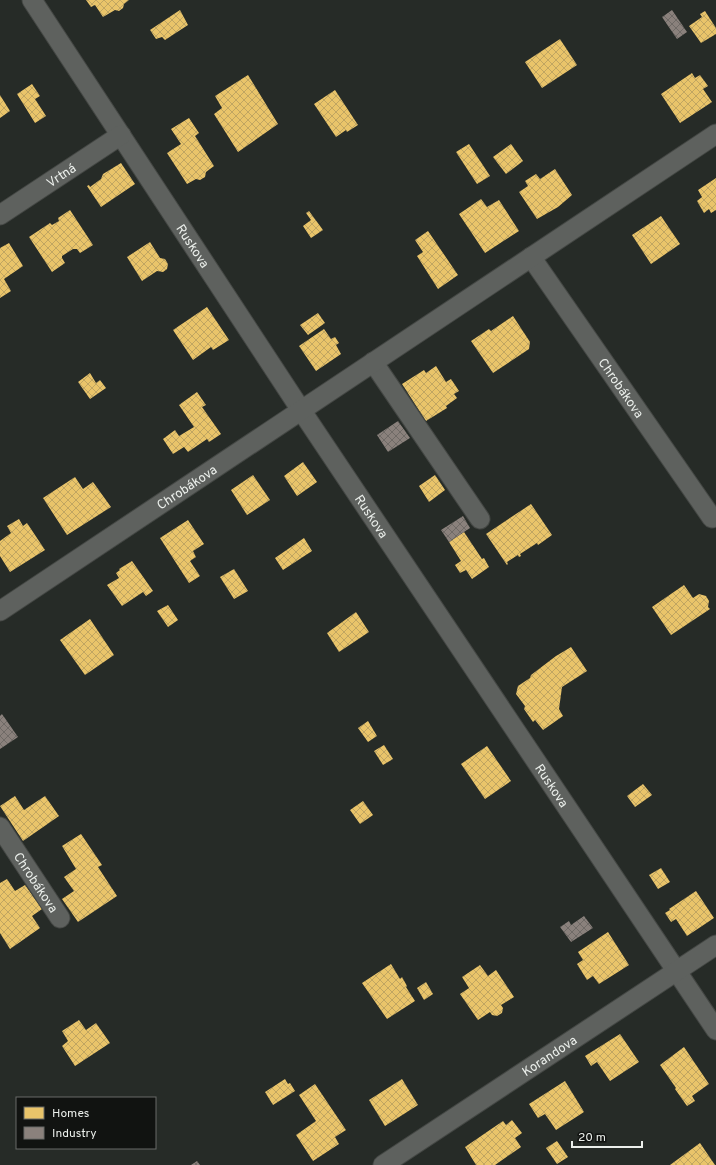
<svg xmlns="http://www.w3.org/2000/svg" width="716" height="1165" viewBox="0 0 716 1165" font-family="Overpass,sans-serif">
<style>
.homes{fill:url(#homes-cross-hatch)}
.industry{fill:url(#industry-cross-hatch)}
.lines{fill:none;stroke-linecap:round;stroke-linejoin:round}
.minor-casing{stroke:#444744;stroke-width:21}
.minor{stroke:#5e615e;stroke-width:19}
.labels{text-anchor:middle;stroke-width:4;stroke-linejoin:round;paint-order:stroke}
.street-label{font-size:13px;fill:#ebefeb;stroke:#111311}
</style>
<defs>
<pattern id="homes-cross-hatch" width="8" height="8" patternUnits="userSpaceOnUse"><rect width="8" height="8" fill="#e9c46a"/><path d="M0 0l8 8M0 8l8-8" fill="none" stroke="#c0a561"/></pattern>
<pattern id="industry-cross-hatch" width="8" height="8" patternUnits="userSpaceOnUse"><rect width="8" height="8" fill="#8a817c"/><path d="M0 0l8 8M0 8l8-8" fill="none" stroke="#6f6a66"/></pattern>
</defs>
<rect width="100%" height="100%" fill="#262b27"/>
<!-- homes -->
<g class="homes">
<path d="M86,0h43l-5,4 -1,4 -4,3 -4,-1 -12,7 -8,-12 -4,2z"/>
<path d="M180,10l8,15 -23,15 -3,-3 -6,2 -6,-9z"/>
<path d="M705,11l11,17v6l-15,9 -12,-17 13,-9 -2,-3z"/>
<path d="M560,39l17,26 -35,23 -17,-26z"/>
<path d="M692,73l3,5 5,-3 8,11 -5,3 9,13 -32,21 -19,-29z"/>
<path d="M248,75l30,49 -40,28 -24,-38 8,-6 -7,-12z"/>
<path d="M32,84l8,12 -5,3 11,17 -11,7 -18,-29z"/>
<path d="M335,90l23,35 -11,7 -1,-2 -10,7 -22,-33z"/>
<path d="M0,95l10,16 -10,7z"/>
<path d="M189,118l10,15 -4,3 19,30 -8,6 -1,5 -5,3 -4,-1 -9,5 -20,-31 14,-9 -10,-15z"/>
<path d="M469,144l21,32 -13,8 -21,-32z"/>
<path d="M511,144l12,17 -17,13 -13,-17z"/>
<path d="M121,163l14,21 -34,23 -14,-21 2,-1 1,2 11,-8 2,-5z"/>
<path d="M555,169l17,26 -14,12 -21,12 -18,-27 9,-6 -3,-5 11,-7 4,5z"/>
<path d="M716,178v32l-5,3 -2,-4 -5,4 -7,-12 5,-4 -4,-7z"/>
<path d="M481,199l6,8 12,-7 20,31 -34,22 -26,-39z"/>
<path d="M70,210l23,35 -13,8 -3,-4h-4l-11,7v2l3,5 -13,9 -23,-35 21,-14 2,2 7,-4 -1,-3z"/>
<path d="M309,211l14,19 -12,8 -8,-12 8,-6 -5,-7z"/>
<path d="M661,216l19,28 -29,20 -19,-29z"/>
<path d="M428,231l30,44 -20,14 -21,-33 6,-4 -8,-12z"/>
<path d="M150,242l10,16 5,1 3,5 -1,5 -4,3 -6,-1 -15,10 -15,-24z"/>
<path d="M9,243l14,23 -19,13 7,12 -11,7v-50z"/>
<path d="M207,307l22,33 -16,10 -2,-3 -18,13 -20,-30z"/>
<path d="M318,313l7,10 -17,12 -8,-10z"/>
<path d="M513,316l17,26 -1,7 -36,24 -22,-32 18,-12 2,2z"/>
<path d="M324,329l7,10 4,-2 4,6 -3,2 5,9 -25,17 -17,-25z"/>
<path d="M436,366l10,16 5,-3 8,12 -5,3 3,4 -11,8 1,2 -21,13 -24,-37 22,-14 2,3z"/>
<path d="M90,373l6,10 4,-3 6,8 -16,11 -12,-17z"/>
<path d="M197,392l9,13 -4,2 19,27 -12,8 -2,-3 -19,13 -4,-5 -11,7 -10,-15 12,-9 4,6 15,-9 -15,-22z"/>
<path d="M303,462l14,20 -20,14 -13,-20z"/>
<path d="M253,475l17,25 -23,15 -16,-25z"/>
<path d="M435,475l10,15 -16,12 -10,-16z"/>
<path d="M75,477l8,12 10,-7 18,25 -44,28 -24,-37z"/>
<path d="M531,504l21,31 -14,10 -1,-2 -17,11 1,2 -2,1 -1,-2 -11,7 1,2 -1,1 -21,-31z"/>
<path d="M19,519l4,7 4,-3 18,27 -35,22 -10,-16v-15l11,-8 -4,-7z"/>
<path d="M188,520l16,24 -11,7 3,6 -6,4 10,15 -11,7 -29,-45z"/>
<path d="M464,532l18,27 2,-1 5,9 -17,12 -6,-9 -6,3 -5,-8 6,-4 -12,-19z"/>
<path d="M304,538l8,13 -29,19 -8,-12z"/>
<path d="M132,561l21,30 -7,5 -3,-4 -21,14 -15,-21 12,-7 -3,-5 4,-3 -1,-1z"/>
<path d="M234,569l14,22 -14,8 -14,-22z"/>
<path d="M684,585l9,13 6,-4 7,2 3,5 -1,6 2,2 -39,26 -19,-28z"/>
<path d="M168,605l10,15 -10,7 -11,-16z"/>
<path d="M356,612l13,20 -30,20 -12,-19z"/>
<path d="M90,619l24,36 -29,20 -25,-35z"/>
<path d="M571,647l16,24 -25,16 -3,22 4,7 -20,14 -8,-10 -2,2 -9,-13 1,-3 -9,-12 2,-8 12,-8 1,-3 25,-19z"/>
<path d="M368,721l9,15 -9,6 -10,-14z"/>
<path d="M384,745l9,14 -10,6 -9,-14z"/>
<path d="M487,746l24,35 -26,18 -24,-35z"/>
<path d="M643,784l9,11 -17,12 -8,-11z"/>
<path d="M15,796l9,14 21,-14 14,20 -36,25 -23,-35z"/>
<path d="M363,801l10,14 -13,9 -10,-14z"/>
<path d="M81,834l21,31 -4,2 19,29 -39,26 -16,-23 12,-8 -10,-14 12,-8 -14,-23z"/>
<path d="M661,868l9,14 -12,7 -9,-14z"/>
<path d="M7,879l8,12 10,-6 17,24 -10,7 8,12 -30,21 -10,-16v-50z"/>
<path d="M696,891l18,27 -27,18 -11,-17 -5,3 -6,-9 5,-3 -1,-1z"/>
<path d="M608,932l21,33 -30,19 -6,-8 -6,4 -10,-16 6,-4 -5,-8z"/>
<path d="M391,964l9,15 2,-2 5,9 -1,1 9,14 -28,18 -25,-36z"/>
<path d="M480,965l8,11 8,-6 18,27 -13,8 2,3 -1,5 -5,3 -5,-1 -2,-3 -12,8 -18,-26 9,-6 -7,-11z"/>
<path d="M426,982l7,12 -9,6 -7,-12z"/>
<path d="M79,1020l7,10 10,-7 14,20 -35,23 -13,-20 6,-5 -6,-10z"/>
<path d="M620,1034l19,28 -29,19 -13,-19 -6,4 -6,-10z"/>
<path d="M684,1047l25,37 -17,12 3,5 -8,5 -12,-17 1,-1 -16,-23z"/>
<path d="M285,1079l3,5 2,-1 5,8 -22,14 -8,-13z"/>
<path d="M402,1079l16,26 -33,21 -16,-26z"/>
<path d="M565,1081l19,31 -28,18 -11,-16 -7,4 -9,-14z"/>
<path d="M315,1084l31,46 -11,7 4,7 -26,17 -17,-26 20,-14 -17,-26z"/>
<path d="M512,1120l10,13 -7,5 6,9 -26,18h-19l-11,-18 38,-26 3,4z"/>
<path d="M557,1141l11,16 -11,7 -11,-16z"/>
<path d="M700,1143l15,22h-45z"/>
</g>
<!-- industry -->
<g class="industry">
<path d="M672,10l15,22 -10,7 -15,-22z"/>
<path d="M398,421l12,17 -22,14 -11,-17z"/>
<path d="M463,516l7,12 -21,14 -8,-12z"/>
<path d="M2,714l16,23 -18,12v-33z"/>
<path d="M584,916l9,12 -22,14 -11,-15 9,-6 2,4z"/>
<path d="M197,1161l3,4h-9z"/>
</g>
<g class="lines">
<!-- minor casing -->
<g class="minor-casing">
<g id="minor">
<path id="s1" d="M32,0l269,410 415,620"/>
<path id="s2" d="M0,215l121,-80"/>
<path id="s3" d="M531,257l181,261"/>
<path d="M373,362l107,157"/>
<path id="s4" d="M0,611l716,-477"/>
<path id="s5" d="M0,827l60,91"/>
<path id="s6" d="M383,1165l333,-220"/>
</g>
</g>
<!-- minor -->
<use href="#minor" class="minor"/>
</g>
<g class="labels">
<!-- street labels -->
<g class="street-label">
<text dy="5" stroke="none"><textPath href="#s2" startOffset="73">Vrtná</textPath></text>
<text dy="5" stroke="none"><textPath href="#s1" startOffset="294">Ruskova</textPath></text>
<text dy="5" stroke="none"><textPath href="#s3" startOffset="159">Chrobákova</textPath></text>
<text dy="5" stroke="none"><textPath href="#s4" startOffset="224">Chrobákova</textPath></text>
<text dy="5" stroke="none"><textPath href="#s1" startOffset="618">Ruskova</textPath></text>
<text dy="5" stroke="none"><textPath href="#s1" startOffset="942">Ruskova</textPath></text>
<text dy="5" stroke="none"><textPath href="#s5" startOffset="66">Chrobákova</textPath></text>
<text dy="5" stroke="none"><textPath href="#s6" startOffset="199">Korandova</textPath></text>
</g>
</g>
<!-- legend -->
<rect x="16" y="1097" width="140" height="52" fill="#111311" stroke="#686b68"/>
<rect x="24" y="1107" width="20" height="12" fill="#e9c46a" stroke="#686b68"/>
<text x="52" y="1117" font-size="12" fill="#ebefeb">Homes</text>
<rect x="24" y="1127" width="20" height="12" fill="#8a817c" stroke="#686b68"/>
<text x="52" y="1137" font-size="12" fill="#ebefeb">Industry</text>
<!-- scale -->
<path d="M572 1141v6h70v-6" fill="none" stroke="#ebefeb" stroke-width="2"/>
<text x="578" y="1141" font-size="12" fill="#ebefeb" stroke="#111311" stroke-width="3" paint-order="stroke">20 m</text>
</svg>
